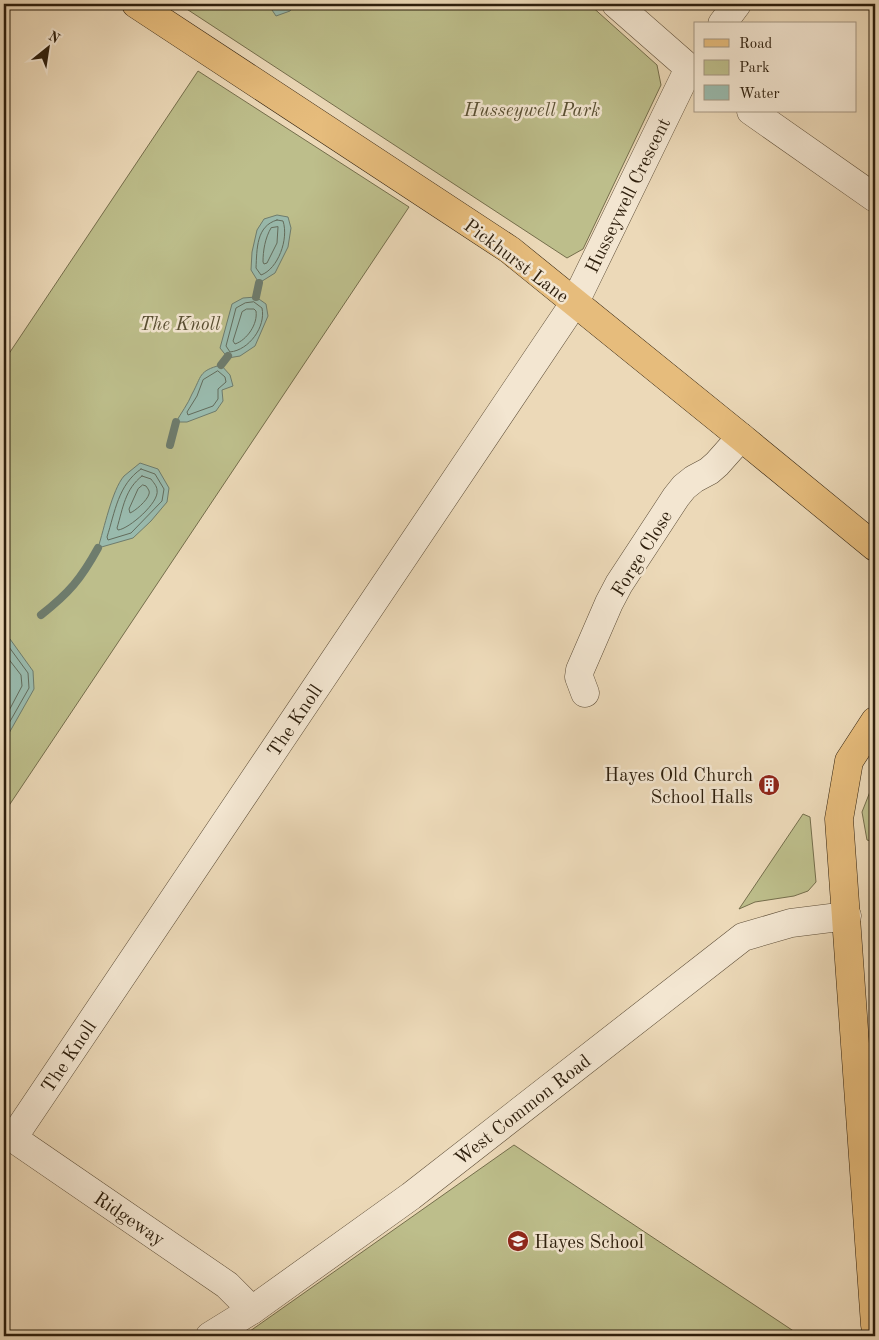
<svg xmlns="http://www.w3.org/2000/svg" width="879" height="1340" viewBox="0 0 879 1340" font-family="'Old Standard TT',serif">
<style>
.green{fill:#bdbe8b;stroke:#756e4c}
.water{fill:#99baad;stroke:#6e7c6d}
.lines{fill:none;stroke-linecap:round;stroke-linejoin:round}
.shore{stroke:#636c5c;stroke-width:1}
.stream{stroke:#6e7c6d;stroke-width:8}
.minor-casing{stroke:#5d4d37;stroke-width:29}
.major-casing{stroke:#2d1e0c;stroke-width:29}
.minor{stroke:#f3e6d1;stroke-width:28}
.major{stroke:#e6bc7c;stroke-width:28}
.labels{text-anchor:middle;stroke-width:5;stroke-linejoin:round;paint-order:stroke}
.park-label{font-size:19px;font-style:italic;fill:#584e32;stroke:#f3e6d1}
.street-label{font-size:19px;fill:#2d1e0c;stroke:#f3e6d1}
.poi-label{font-size:19px;fill:#2d1e0c;stroke:#f3e6d1;text-anchor:end}
</style>
<rect width="100%" height="100%" fill="#ecd9b8"/>
<filter id="stains"><feTurbulence type="fractalNoise" baseFrequency=".004" numOctaves="4"/><feColorMatrix values="0 0 0 0 .2 0 0 0 0 .09 0 0 0 0 .02 0 0 0 .5 -.17"/></filter>
<radialGradient id="worn" r=".72"><stop offset=".6" stop-color="#630" stop-opacity="0"/><stop offset="1" stop-color="#630" stop-opacity=".3"/></radialGradient>
<!-- green -->
<g class="green">
<path d="M179,4h410l68,61 4,20 -78,164 -16,9z"/>
<path d="M198,71l211,136 -405,606v-452z"/>
<path d="M875,779v63l-8,-2 -5,-28z"/>
<path d="M803,814l7,3 6,65 -8,9 -14,5 -39,6 -16,7z"/>
<path d="M514,1145l287,191h-558z"/>
</g>
<!-- water -->
<g class="water">
<path d="M268,4h28l-6,7 -14,5z"/>
<path d="M277,215l11,2 3,11 -3,19 -13,26 -16,10 -8,-13 1,-18 5,-22 7,-11z"/>
<path d="M256,297l10,7 2,12 -13,30 -15,10 -12,2 -8,-10 12,-44 11,-6z"/>
<path d="M221,365l9,10 3,11 -11,4 1,11 -7,10 -29,11h-11c5,-9 12,-18 16,-28 10,-18 6,-23 29,-29z"/>
<path d="M140,463l18,6 11,19 -2,14 -16,19 -18,17 -35,10c6,-19 14,-58 26,-72 5,-4 11,-9 16,-13z"/>
<path d="M10,639l23,32 1,18 -30,53v-99z"/>
</g>
<g class="lines">
<!-- shore -->
<g class="shore">
<path d="M277,220l6,1c6,18 -5,48 -22,54l-5,-7c1,-19 0,-42 21,-48z"/>
<path d="M278,227l-1,16 -10,20 -3,1 -1,-2c0,-11 2,-24 8,-34z"/>
<path d="M254,302l8,6c4,19 -13,42 -32,44l-4,-6 10,-38 9,-5z"/>
<path d="M247,309h7l2,2c2,13 -9,29 -21,33l-2,-3 9,-29z"/>
<path d="M218,371l7,6 1,5 -8,7v10l-5,7 -25,9 -1,-3 10,-16 6,-16z"/>
<path d="M141,469l14,5 9,15 -2,12 -31,32 -23,7 -1,-3c8,-25 11,-52 34,-68z"/>
<path d="M142,476l9,3c2,3 6,7 6,11 3,12 -28,39 -39,40l-1,-2c6,-20 8,-39 25,-52z"/>
<path d="M143,485l3,1c2,3 4,5 3,8 -2,7 -14,17 -19,19l-1,-4 9,-20z"/>
<path d="M4,647h5l19,26 1,15 -25,44"/>
<path d="M4,653l17,22 1,11 -18,34"/>
</g>
<!-- stream -->
<g class="stream">
<path d="M256,297l3,-14"/>
<path d="M221,365l7,-9"/>
<path d="M170,445l6,-23"/>
<path d="M41,615c28,-22 40,-36 57,-67"/>
</g>
<!-- minor casing -->
<g class="minor-casing">
<g id="minor">
<path d="M722,24l15,-20"/>
<path d="M751,111l124,87"/>
<path d="M585,693l-6,-16 1,-7 29,-67 10,-19 57,-87 8,-10 10,-8 15,-8 8,-7 24,-27"/>
<path d="M4,1132l223,153 25,25"/>
<path d="M13,1138l562,-836 114,-234 -73,-64"/>
<path d="M210,1336l42,-26 159,-114 332,-259 48,-14 56,-7"/>
</g>
</g>
<!-- major casing -->
<g class="major-casing">
<g id="major">
<path d="M136,4l374,246 231,187 134,110"/>
<path d="M875,721l-26,40 -10,58 36,506"/>
</g>
</g>
<!-- minor -->
<use href="#minor" class="minor"/>
<!-- major -->
<use href="#major" class="major"/>
</g>
<!-- icons -->
<defs>
<g id="building-disc" transform="scale(1.125)"><circle r="9.5" fill="#8f2418" stroke="#f3e6d1"/><path d="M-4-6H4V6H1V3H-1V6H-4ZM-2.5-4.3h1.7v1.8h-1.7ZM.8-4.3h1.7v1.8H.8ZM-2.5-1h1.7V.8h-1.7ZM.8-1h1.7V.8H.8Z" fill="#fff"/></g>
<g id="school-disc" transform="scale(1.125)"><circle r="9.5" fill="#8f2418" stroke="#f3e6d1"/><path d="M0-5L7-2L0 1L-7-2ZM-4 1L0 2.5L4 1V4Q0 6-4 4Z" fill="#fff"/></g>
</defs>
<g fill-rule="evenodd">
<use href="#building-disc" x="769" y="785"/>
<use href="#school-disc" x="518" y="1241"/>
</g>
<g class="labels">
<!-- park labels -->
<g class="park-label">
<text x="532" y="116">Husseywell Park</text>
<text x="180" y="330">The Knoll</text>
</g>
<!-- street labels -->
<g class="street-label">
<text transform="translate(627 195) rotate(-64)" y="7">Husseywell Crescent</text>
<text transform="translate(517 260) rotate(37)" y="7">Pickhurst Lane</text>
<text transform="translate(641 553) rotate(-58)" y="7">Forge Close</text>
<text transform="translate(294 720) rotate(-56)" y="7">The Knoll</text>
<text transform="translate(68 1056) rotate(-56)" y="7">The Knoll</text>
<text transform="translate(522 1109) rotate(-38)" y="7">West Common Road</text>
<text transform="translate(130 1218) rotate(34)" y="7">Ridgeway</text>
</g>
<!-- poi labels -->
<g class="poi-label">
<text x="753" y="781">Hayes Old Church<tspan x="753" dy="22">School Halls</tspan></text>
<text x="534" y="1248" text-anchor="start">Hayes School</text>
</g>
</g>
<!-- margin -->
<rect width="879" height="1340" fill="none" stroke="#ecd9b8" stroke-width="20"/>
<rect x="5" y="5" width="869" height="1330" fill="none" stroke="#2d1e0c" stroke-width="2.5"/>
<rect x="10" y="10" width="859" height="1320" fill="none" stroke="#2d1e0c"/>
<!-- legend -->
<rect x="694" y="22" width="162" height="90" fill="#f3e6d1" stroke="#a49682"/>
<rect x="704" y="39" width="25" height="8" fill="#e6bc7c" stroke="#a49682"/>
<text x="739" y="48" font-size="15" fill="#2d1e0c">Road</text>
<rect x="704" y="60" width="25" height="15" fill="#bdbe8b" stroke="#a49682"/>
<text x="739" y="72" font-size="15" fill="#2d1e0c">Park</text>
<rect x="704" y="85" width="25" height="15" fill="#99baad" stroke="#a49682"/>
<text x="739" y="98" font-size="15" fill="#2d1e0c">Water</text>
<!-- north arrow -->
<g transform="translate(48 48) rotate(30)" stroke="#f3e6d1" stroke-width="4" paint-order="stroke">
<path d="M0-4L9 19L0 12L-9 19Z" fill="#2d1e0c"/>
<text y="-8" font-size="14" font-weight="bold" text-anchor="middle" fill="#2d1e0c">N</text>
</g>
<rect width="100%" height="100%" filter="url(#stains)"/>
<rect width="100%" height="100%" fill="url(#worn)"/>
</svg>
